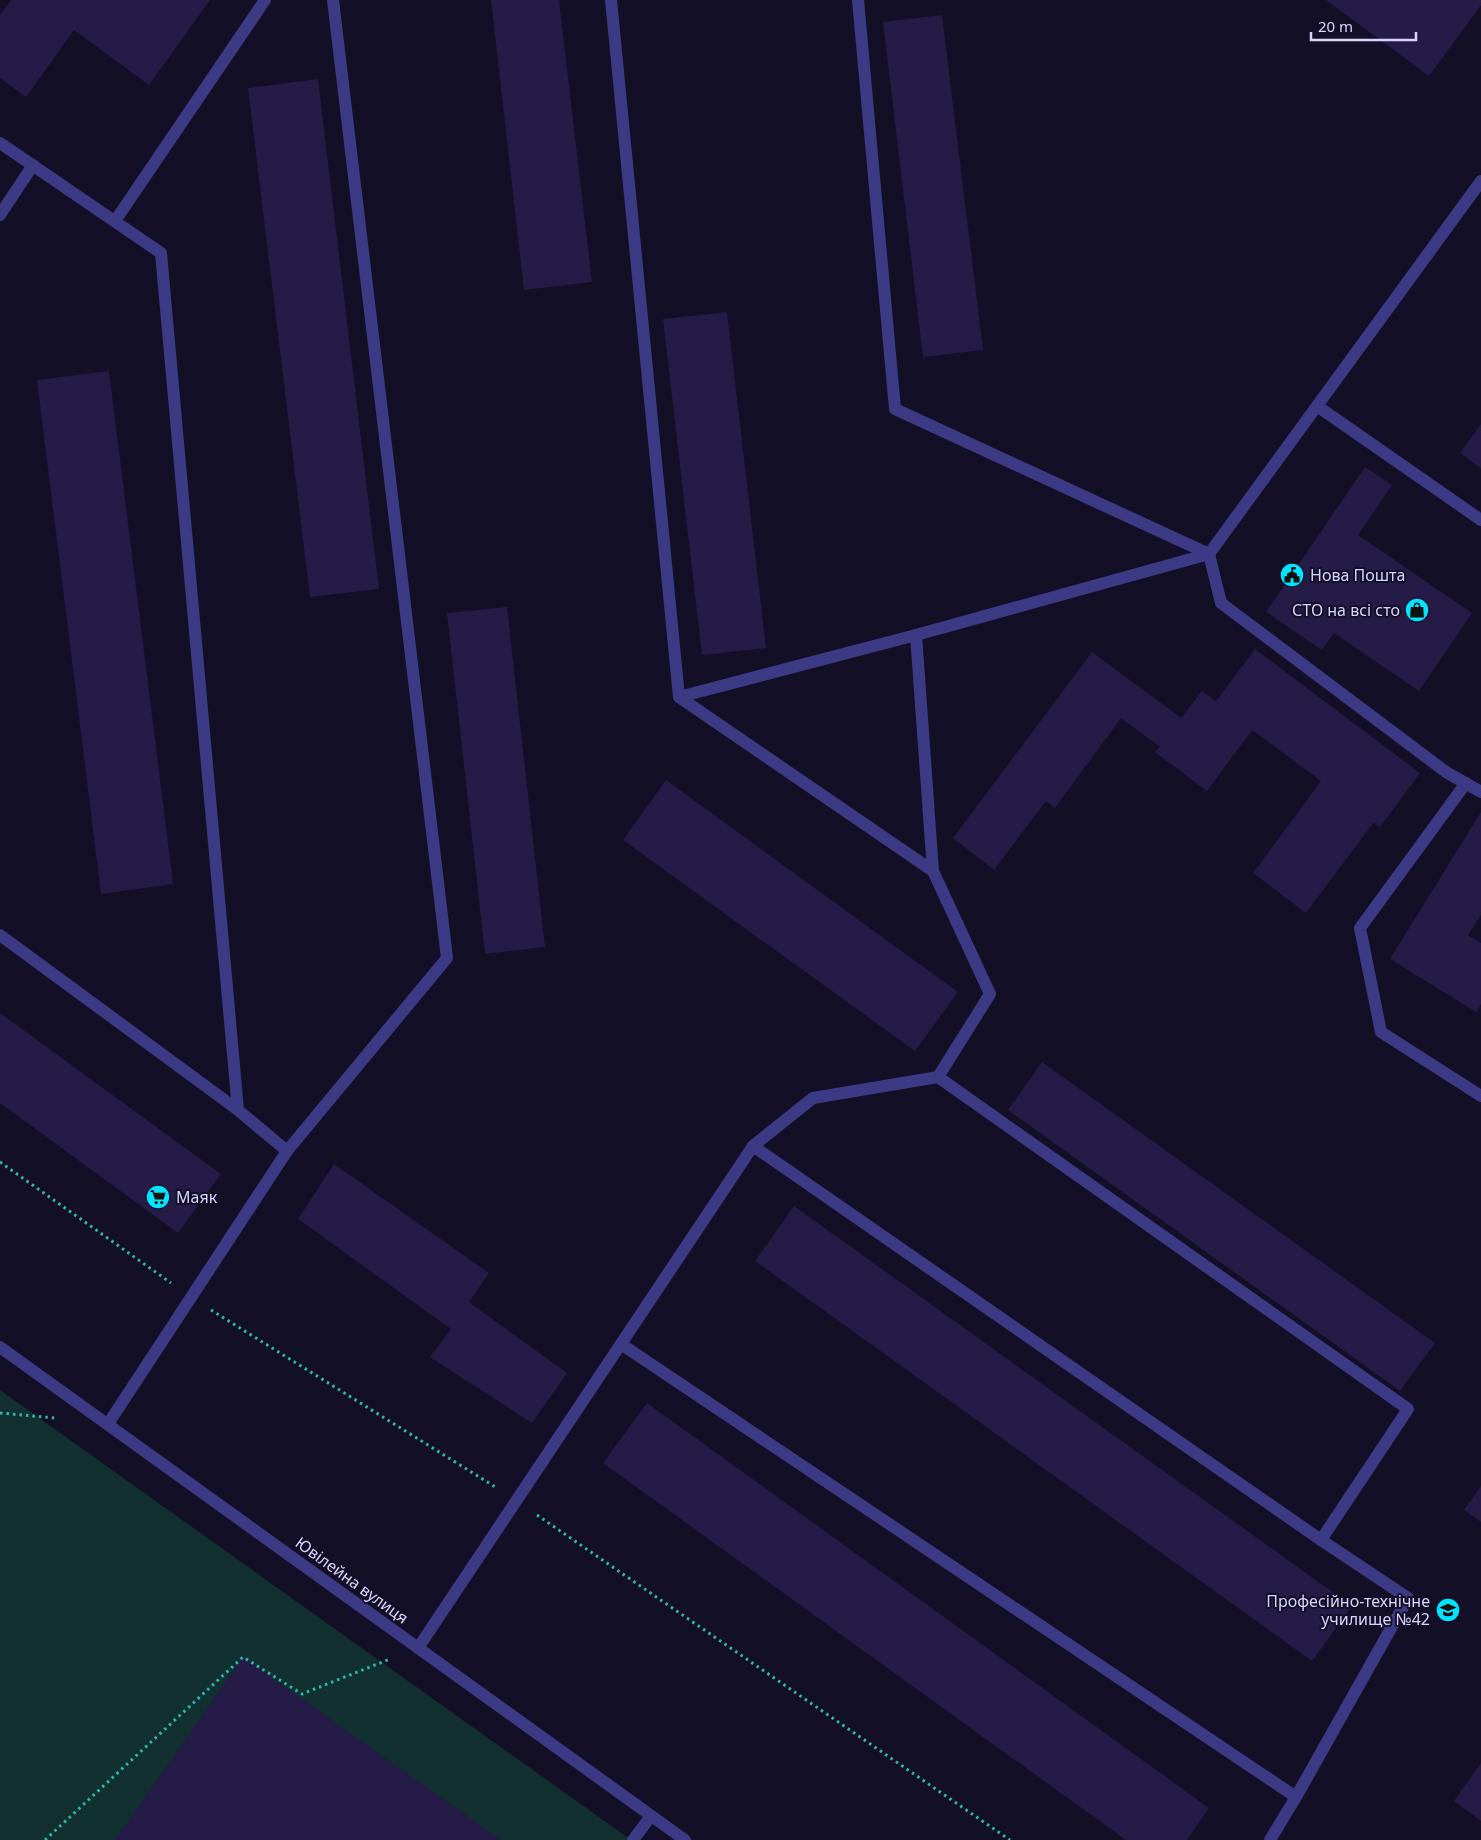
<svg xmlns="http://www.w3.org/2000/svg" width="1481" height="1840" viewBox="0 0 1481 1840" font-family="'Noto Sans',sans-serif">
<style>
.green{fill:#12302f}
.building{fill:#241b47}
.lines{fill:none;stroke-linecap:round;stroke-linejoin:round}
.path{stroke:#2fb8b0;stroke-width:3;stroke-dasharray:2.5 4;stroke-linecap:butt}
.service{stroke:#3d3a85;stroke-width:12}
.tertiary{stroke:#3d3a85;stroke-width:12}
.labels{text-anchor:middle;stroke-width:4;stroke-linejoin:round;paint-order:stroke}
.poi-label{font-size:16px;fill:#d9d4ff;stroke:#130f26;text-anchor:start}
.street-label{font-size:16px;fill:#d9d4ff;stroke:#130f26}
</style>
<rect width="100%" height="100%" fill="#130f26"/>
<!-- green -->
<path class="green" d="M0,1390l631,450h-631z"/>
<!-- building -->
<g class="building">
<path d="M11,0h199l-61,85 -75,-55 -48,67 -26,-19v-63z"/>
<path d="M491,0h68l33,282 -68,8z"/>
<path d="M1326,0h155v5l-52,71z"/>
<path d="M942,15l41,335 -60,7 -40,-335z"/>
<path d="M318,79l61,510 -69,8 -62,-509z"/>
<path d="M727,312l39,336 -64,7 -39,-336z"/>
<path d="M109,371l64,513 -72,10 -64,-514z"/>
<path d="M1481,424v44l-21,-15z"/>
<path d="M1365,467l27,18 -34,50 114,78 -53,78 -85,-58 -12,17 -56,-38z"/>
<path d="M507,607l38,340 -60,7 -38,-341z"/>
<path d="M1255,649l165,124 -40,54 -6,-5 -68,91 -53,-40 68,-92 -69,-51 -45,61 -52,-39 5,-5 -39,-29 -66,90 -9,-7 -52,69 -41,-32 139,-186 89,66 21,-27 14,10z"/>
<path d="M666,780l292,212 -43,59 -292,-211z"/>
<path d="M1481,812v103l-13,20 13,8v61l-5,8 -86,-53z"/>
<path d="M0,1013l221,161 -43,59 -178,-130z"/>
<path d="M1042,1062l393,281 -35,48 -392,-281z"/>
<path d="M334,1164l155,109 -20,29 98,71 -35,50 -102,-66 21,-28 -153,-110z"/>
<path d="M794,1206l558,400 -40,55 -557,-400z"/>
<path d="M647,1403l562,405 -22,32h-61l-523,-377z"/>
<path d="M1481,1486v36l-17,-12z"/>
<path d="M243,1657l258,183h-386z"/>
<path d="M1481,1763v58l-27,-20z"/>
</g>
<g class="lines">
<!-- path -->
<g class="path">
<path d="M0,1162l171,121"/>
<path d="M211,1310l286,178"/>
<path d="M0,1413l55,5"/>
<path d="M537,1515l473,325"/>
<path d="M45,1840l198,-183 59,37 88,-35"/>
</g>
<!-- service -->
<g class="service">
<path d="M611,0l68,697 237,-62"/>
<path d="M858,0l37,409 314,145"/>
<path d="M0,143l161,110 77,857 49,41 -179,273"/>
<path d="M0,215l33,-50"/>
<path d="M115,221l150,-221"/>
<path d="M1317,406l164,114"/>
<path d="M1209,554l12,49 225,169 35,20"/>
<path d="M679,697l254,174"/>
<path d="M1466,783l-106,145 21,104 100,64"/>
<path d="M0,935l238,175"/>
<path d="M938,1077l-125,21 -60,48 568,394 87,-131 -470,-332 52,-83 -57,-123 -17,-236 293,-81 272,-373"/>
<path d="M287,1151l160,-193 -114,-958"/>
<path d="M621,1344l675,453 -26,43"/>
<path d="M418,1648l335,-502"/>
<path d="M1296,1797l112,-199 -87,-58"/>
<path d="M633,1840l18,-24"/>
</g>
<!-- tertiary -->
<path class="tertiary" d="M0,1347l685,493"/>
</g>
<!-- icons -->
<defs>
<g id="civic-disc" transform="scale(1.25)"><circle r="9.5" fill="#00e5ff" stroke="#130f26"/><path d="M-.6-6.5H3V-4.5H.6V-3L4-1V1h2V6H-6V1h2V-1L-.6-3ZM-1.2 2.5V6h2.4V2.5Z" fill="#111"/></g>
<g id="shop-disc" transform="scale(1.25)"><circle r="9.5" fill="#00e5ff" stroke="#130f26"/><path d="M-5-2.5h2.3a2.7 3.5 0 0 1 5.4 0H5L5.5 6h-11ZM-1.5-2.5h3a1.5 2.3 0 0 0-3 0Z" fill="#111"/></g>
<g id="supermarket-disc" transform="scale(1.25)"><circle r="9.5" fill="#00e5ff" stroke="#130f26"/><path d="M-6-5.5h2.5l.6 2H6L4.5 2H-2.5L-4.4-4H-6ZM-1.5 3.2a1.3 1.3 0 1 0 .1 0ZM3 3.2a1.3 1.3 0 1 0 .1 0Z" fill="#111"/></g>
<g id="university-disc" transform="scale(1.25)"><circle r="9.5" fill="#00e5ff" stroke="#130f26"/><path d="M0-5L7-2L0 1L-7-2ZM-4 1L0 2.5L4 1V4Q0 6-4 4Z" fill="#111"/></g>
</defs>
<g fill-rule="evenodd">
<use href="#civic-disc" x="1292" y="575"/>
<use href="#shop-disc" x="1417" y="610"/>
<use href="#supermarket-disc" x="158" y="1197"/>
<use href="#university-disc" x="1448" y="1610"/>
</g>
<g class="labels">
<!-- poi labels -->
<g class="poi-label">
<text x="1310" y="581">Нова Пошта</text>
<text x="1400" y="616" text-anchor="end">СТО на всі сто</text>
<text x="176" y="1203">Маяк</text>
<text x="1430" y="1607" text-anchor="end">Професійно-технічне<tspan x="1430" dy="18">училище №42</tspan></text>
</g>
<!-- street labels -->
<g class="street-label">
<text transform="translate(352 1580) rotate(36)" y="6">Ювілейна вулиця</text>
</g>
</g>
<!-- scale -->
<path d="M1311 32v8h105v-8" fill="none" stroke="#d9d4ff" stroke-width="2.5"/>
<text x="1318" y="32" font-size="15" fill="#d9d4ff" stroke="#130f26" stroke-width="4" paint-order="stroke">20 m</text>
</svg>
